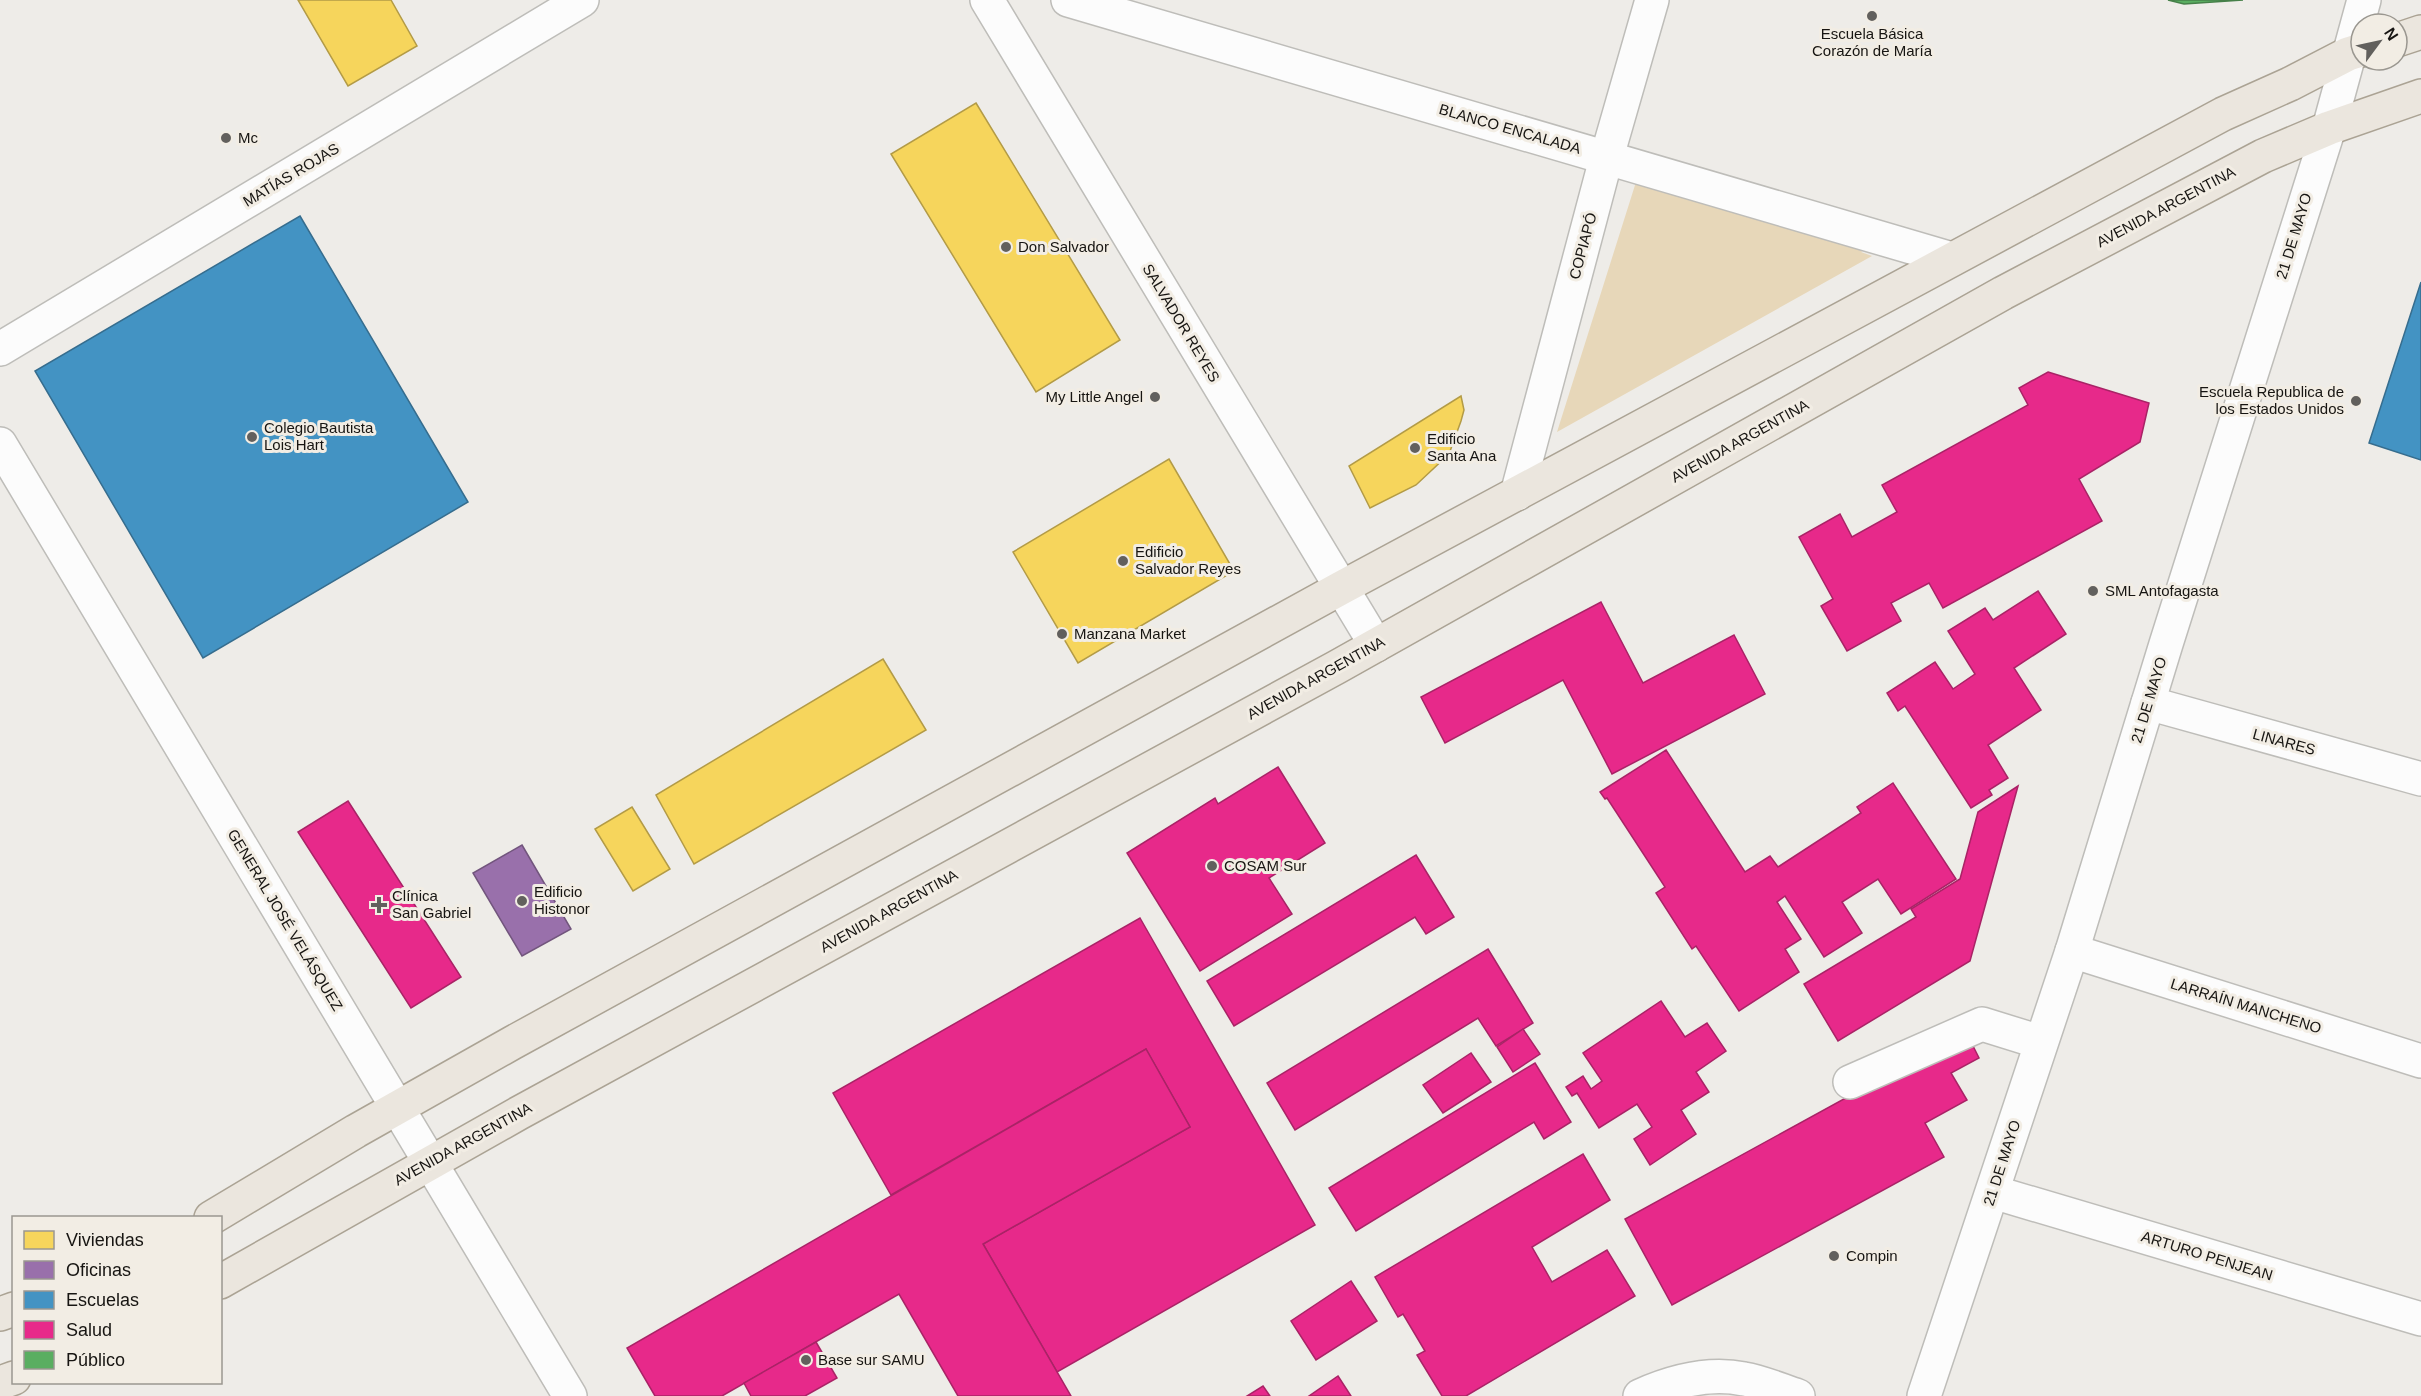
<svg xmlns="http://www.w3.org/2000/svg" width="2421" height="1396" viewBox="0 0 2421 1396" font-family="Arial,sans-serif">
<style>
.green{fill:#e7d7b9}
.homes{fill:#f6d55c;stroke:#b39b46;stroke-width:1.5}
.offices{fill:#9970ab;stroke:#72557d;stroke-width:1.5}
.schools{fill:#4393c3;stroke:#366d8e;stroke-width:1.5}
.health{fill:#e7298a;stroke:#a92366;stroke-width:1.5}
.public{fill:#5aae61;stroke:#468049;stroke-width:1.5}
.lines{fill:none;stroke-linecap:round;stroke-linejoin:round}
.minor-casing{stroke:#bebdb9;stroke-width:36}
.major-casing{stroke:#aba394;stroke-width:36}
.minor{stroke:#fcfcfc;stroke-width:33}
.major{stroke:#ebe6de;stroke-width:33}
.poi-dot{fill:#62605d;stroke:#f2ede4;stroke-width:2}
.labels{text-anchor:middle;stroke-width:6;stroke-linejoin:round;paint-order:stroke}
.poi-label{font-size:15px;fill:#171512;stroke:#f2ede4;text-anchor:start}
.street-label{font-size:15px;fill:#171512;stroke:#f2ede4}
</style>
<rect width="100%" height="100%" fill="#eeece8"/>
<!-- green -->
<path class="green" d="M1636,182l236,64 -11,6 11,4 -315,176z"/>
<!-- homes -->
<g class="homes">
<path d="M298,0h93l26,46 -69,40z"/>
<path d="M976,103l144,237 -84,52 -145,-238z"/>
<path d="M1461,396l3,14 -3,11 -12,33 -33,31 -46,23 -21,-42z"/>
<path d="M1169,459l65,112 -156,92 -65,-111z"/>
<path d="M883,659l43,71 -232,134 -38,-69z"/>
<path d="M632,807l38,62 -37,22 -38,-62z"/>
</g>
<!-- offices -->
<path class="offices" d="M522,845l49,84 -49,27 -49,-83z"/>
<!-- schools -->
<g class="schools">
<path d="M300,216l168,286 -265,156 -168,-287z"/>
<path d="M2421,282v178l-52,-17z"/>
</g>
<!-- health -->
<g class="health">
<path d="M2048,372l101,31 -9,39 -61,37 23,42 -159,87 -14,-25 -38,20 10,18 -54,30 -26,-45 12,-7 -34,-62 41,-23 12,23 45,-25 -15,-27 146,-80 -9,-17z"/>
<path d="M2038,591l28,43 -52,34 27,42 -53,35 20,33 -19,12 3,5 -21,13 -66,-102 -7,5 -11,-18 48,-31 18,27 22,-15 -27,-43 37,-23 8,12z"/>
<path d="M1601,602l42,81 91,-48 31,59 -153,80 -49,-94 -118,63 -24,-46z"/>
<path d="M1666,750l79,122 25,-16 8,11 83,-54 -4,-6 36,-24 63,96 -55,35 -23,-35 -36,23 20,31 -38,24 -39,-61 -8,6 24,37 -16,10 14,23 -60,39 -43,-65 -4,3 -36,-56 9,-6 -58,-89 -2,1 -5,-7z"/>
<path d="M1278,767l47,76 -56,35 23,36 -92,57 -73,-118 88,-55 3,6z"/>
<path d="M2018,786l-48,175 -132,80 -34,-57 112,-67 -5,-8 49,-30 18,-67z"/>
<path d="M348,801l113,176 -50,31 -113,-176z"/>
<path d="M1416,855l38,62 -28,17 -11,-17 -181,109 -27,-45z"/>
<path d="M1140,918l175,307 -258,147 -74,-128 207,-117 -44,-78 -255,146 -58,-102z"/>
<path d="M1488,949l45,74 -37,23 -18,-28 -183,112 -28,-47z"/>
<path d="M1661,1001l24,36 22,-14 19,28 -30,21 13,20 -28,18 15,24 -46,31 -16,-26 18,-12 -15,-23 -38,24 -22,-35 -5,3 -6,-9 17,-11 8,13 11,-8 -19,-28z"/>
<path d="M1523,1029l17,25 -27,18 -16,-25z"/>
<path d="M1966,1032l13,26 -28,15 16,27 -42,23 19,34 -272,148 -47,-86z"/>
<path d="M1146,1049l44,78 -207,117 88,152h-113l-59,-102 -177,102h-67l-28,-48z"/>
<path d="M1471,1053l20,29 -48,31 -20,-28z"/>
<path d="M1535,1063l36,59 -27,17 -10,-17 -178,109 -27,-43z"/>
<path d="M1583,1154l27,46 -78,47 20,35 55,-32 28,46 -169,100h-24l-25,-41 8,-4 -22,-37 -5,3 -23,-40z"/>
<path d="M1351,1281l26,40 -61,39 -25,-39z"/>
<path d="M816,1342l21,36 -32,18h-54l-7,-13z"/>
<path d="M1338,1376l13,20h-42z"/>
<path d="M1263,1386l7,10h-23z"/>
</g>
<!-- public -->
<path class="public" d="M2168,0h75l-59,4z"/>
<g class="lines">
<!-- minor casing -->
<g class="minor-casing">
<g id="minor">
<path d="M987,0l389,645"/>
<path d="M1068,0l884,259"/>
<path d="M0,349l582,-349"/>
<path d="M0,444l570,952"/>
<path d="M1517,494l85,-320 50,-174"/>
<path d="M2148,703l273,76"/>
<path d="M2072,951l349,110"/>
<path d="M1850,1082l132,-58 58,18"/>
<path d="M1993,1192l428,127"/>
<path d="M1640,1396c31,-14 69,-24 104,-17 18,3 36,11 54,17"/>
<path d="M1924,1396l148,-445 94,-307 163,-516 35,-128"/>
</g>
</g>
<!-- major casing -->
<g class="major-casing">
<g id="major">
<path d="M2397,40l24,-8"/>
<path d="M211,1218l145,-87 156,-88 829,-455 882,-474 67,-30 58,-30 13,-4"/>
<path d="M220,1282l299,-169 818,-446 666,-374 260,-137 66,-28 92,-32"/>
<path d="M0,1314l14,-5"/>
<path d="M0,1383l14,-5"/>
</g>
</g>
<!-- minor -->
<use href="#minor" class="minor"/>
<!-- major -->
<use href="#major" class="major"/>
</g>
<!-- markers -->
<g class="poi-dot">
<circle cx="1872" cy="16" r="6"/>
<circle cx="226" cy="138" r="6"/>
<circle cx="1006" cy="247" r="6"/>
<circle cx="1155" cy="397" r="6"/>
<circle cx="2356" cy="401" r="6"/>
<circle cx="252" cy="437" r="6"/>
<circle cx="1415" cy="448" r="6"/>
<circle cx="1123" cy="561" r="6"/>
<circle cx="2093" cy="591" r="6"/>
<circle cx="1062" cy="634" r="6"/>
<circle cx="1212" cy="866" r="6"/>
<circle cx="522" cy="901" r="6"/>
<path d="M376 896h6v6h6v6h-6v6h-6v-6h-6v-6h6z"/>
<circle cx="1834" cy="1256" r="6"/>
<circle cx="806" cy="1360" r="6"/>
</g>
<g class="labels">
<!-- poi labels -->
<g class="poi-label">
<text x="1872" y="39" text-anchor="middle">Escuela Básica<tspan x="1872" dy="17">Corazón de María</tspan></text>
<text x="238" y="143">Mc</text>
<text x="1018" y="252">Don Salvador</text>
<text x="2344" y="397" text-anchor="end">Escuela Republica de<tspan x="2344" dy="17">los Estados Unidos</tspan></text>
<text x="1143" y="402" text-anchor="end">My Little Angel</text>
<text x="264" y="433">Colegio Bautista<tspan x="264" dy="17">Lois Hart</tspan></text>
<text x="1427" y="444">Edificio<tspan x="1427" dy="17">Santa Ana</tspan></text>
<text x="1135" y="557">Edificio<tspan x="1135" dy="17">Salvador Reyes</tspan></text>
<text x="2105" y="596">SML Antofagasta</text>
<text x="1074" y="639">Manzana Market</text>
<text x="1224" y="871">COSAM Sur</text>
<text x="534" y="897">Edificio<tspan x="534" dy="17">Histonor</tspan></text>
<text x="392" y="901">Clínica<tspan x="392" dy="17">San Gabriel</tspan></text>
<text x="1846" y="1261">Compin</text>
<text x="818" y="1365">Base sur SAMU</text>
</g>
<!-- street labels -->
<g class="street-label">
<text transform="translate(1510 129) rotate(16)" y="5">BLANCO ENCALADA</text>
<text transform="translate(291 175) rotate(-31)" y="5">MATÍAS ROJAS</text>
<text transform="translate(2166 207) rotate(-28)" y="5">AVENIDA ARGENTINA</text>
<text transform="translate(2294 236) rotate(-73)" y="5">21 DE MAYO</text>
<text transform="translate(1583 246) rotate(-75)" y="5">COPIAPÓ</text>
<text transform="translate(1181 323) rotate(59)" y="5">SALVADOR REYES</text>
<text transform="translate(1740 441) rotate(-29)" y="5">AVENIDA ARGENTINA</text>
<text transform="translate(1316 678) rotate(-29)" y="5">AVENIDA ARGENTINA</text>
<text transform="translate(2149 700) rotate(-73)" y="5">21 DE MAYO</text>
<text transform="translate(2284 742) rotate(15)" y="5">LINARES</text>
<text transform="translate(889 911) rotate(-29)" y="5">AVENIDA ARGENTINA</text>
<text transform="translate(285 920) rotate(59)" y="5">GENERAL JOSÉ VELÁSQUEZ</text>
<text transform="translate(2246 1006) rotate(17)" y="5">LARRAÍN MANCHENO</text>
<text transform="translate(463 1144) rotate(-29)" y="5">AVENIDA ARGENTINA</text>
<text transform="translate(2002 1163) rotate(-72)" y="5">21 DE MAYO</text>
<text transform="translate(2207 1256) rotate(17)" y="5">ARTURO PENJEAN</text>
</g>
</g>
<!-- legend -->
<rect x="12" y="1216" width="210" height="168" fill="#f2ede4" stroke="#9a9790" stroke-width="1.5"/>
<rect x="24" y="1231" width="30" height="18" fill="#f6d55c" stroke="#9a9790" stroke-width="1.5"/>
<text x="66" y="1246" font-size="18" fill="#171512">Viviendas</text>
<rect x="24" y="1261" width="30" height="18" fill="#9970ab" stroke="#9a9790" stroke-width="1.5"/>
<text x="66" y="1276" font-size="18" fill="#171512">Oficinas</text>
<rect x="24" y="1291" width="30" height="18" fill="#4393c3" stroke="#9a9790" stroke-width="1.5"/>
<text x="66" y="1306" font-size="18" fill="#171512">Escuelas</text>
<rect x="24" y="1321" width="30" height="18" fill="#e7298a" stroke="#9a9790" stroke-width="1.5"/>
<text x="66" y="1336" font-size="18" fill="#171512">Salud</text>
<rect x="24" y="1351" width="30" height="18" fill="#5aae61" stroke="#9a9790" stroke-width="1.5"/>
<text x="66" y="1366" font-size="18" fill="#171512">Público</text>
<!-- north arrow -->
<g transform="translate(2379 42) rotate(57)"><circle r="28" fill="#f2ede4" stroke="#9a9790" stroke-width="1.5"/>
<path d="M0-4.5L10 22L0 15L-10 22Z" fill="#62605d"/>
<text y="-9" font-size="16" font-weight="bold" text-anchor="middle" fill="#171512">N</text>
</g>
</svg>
